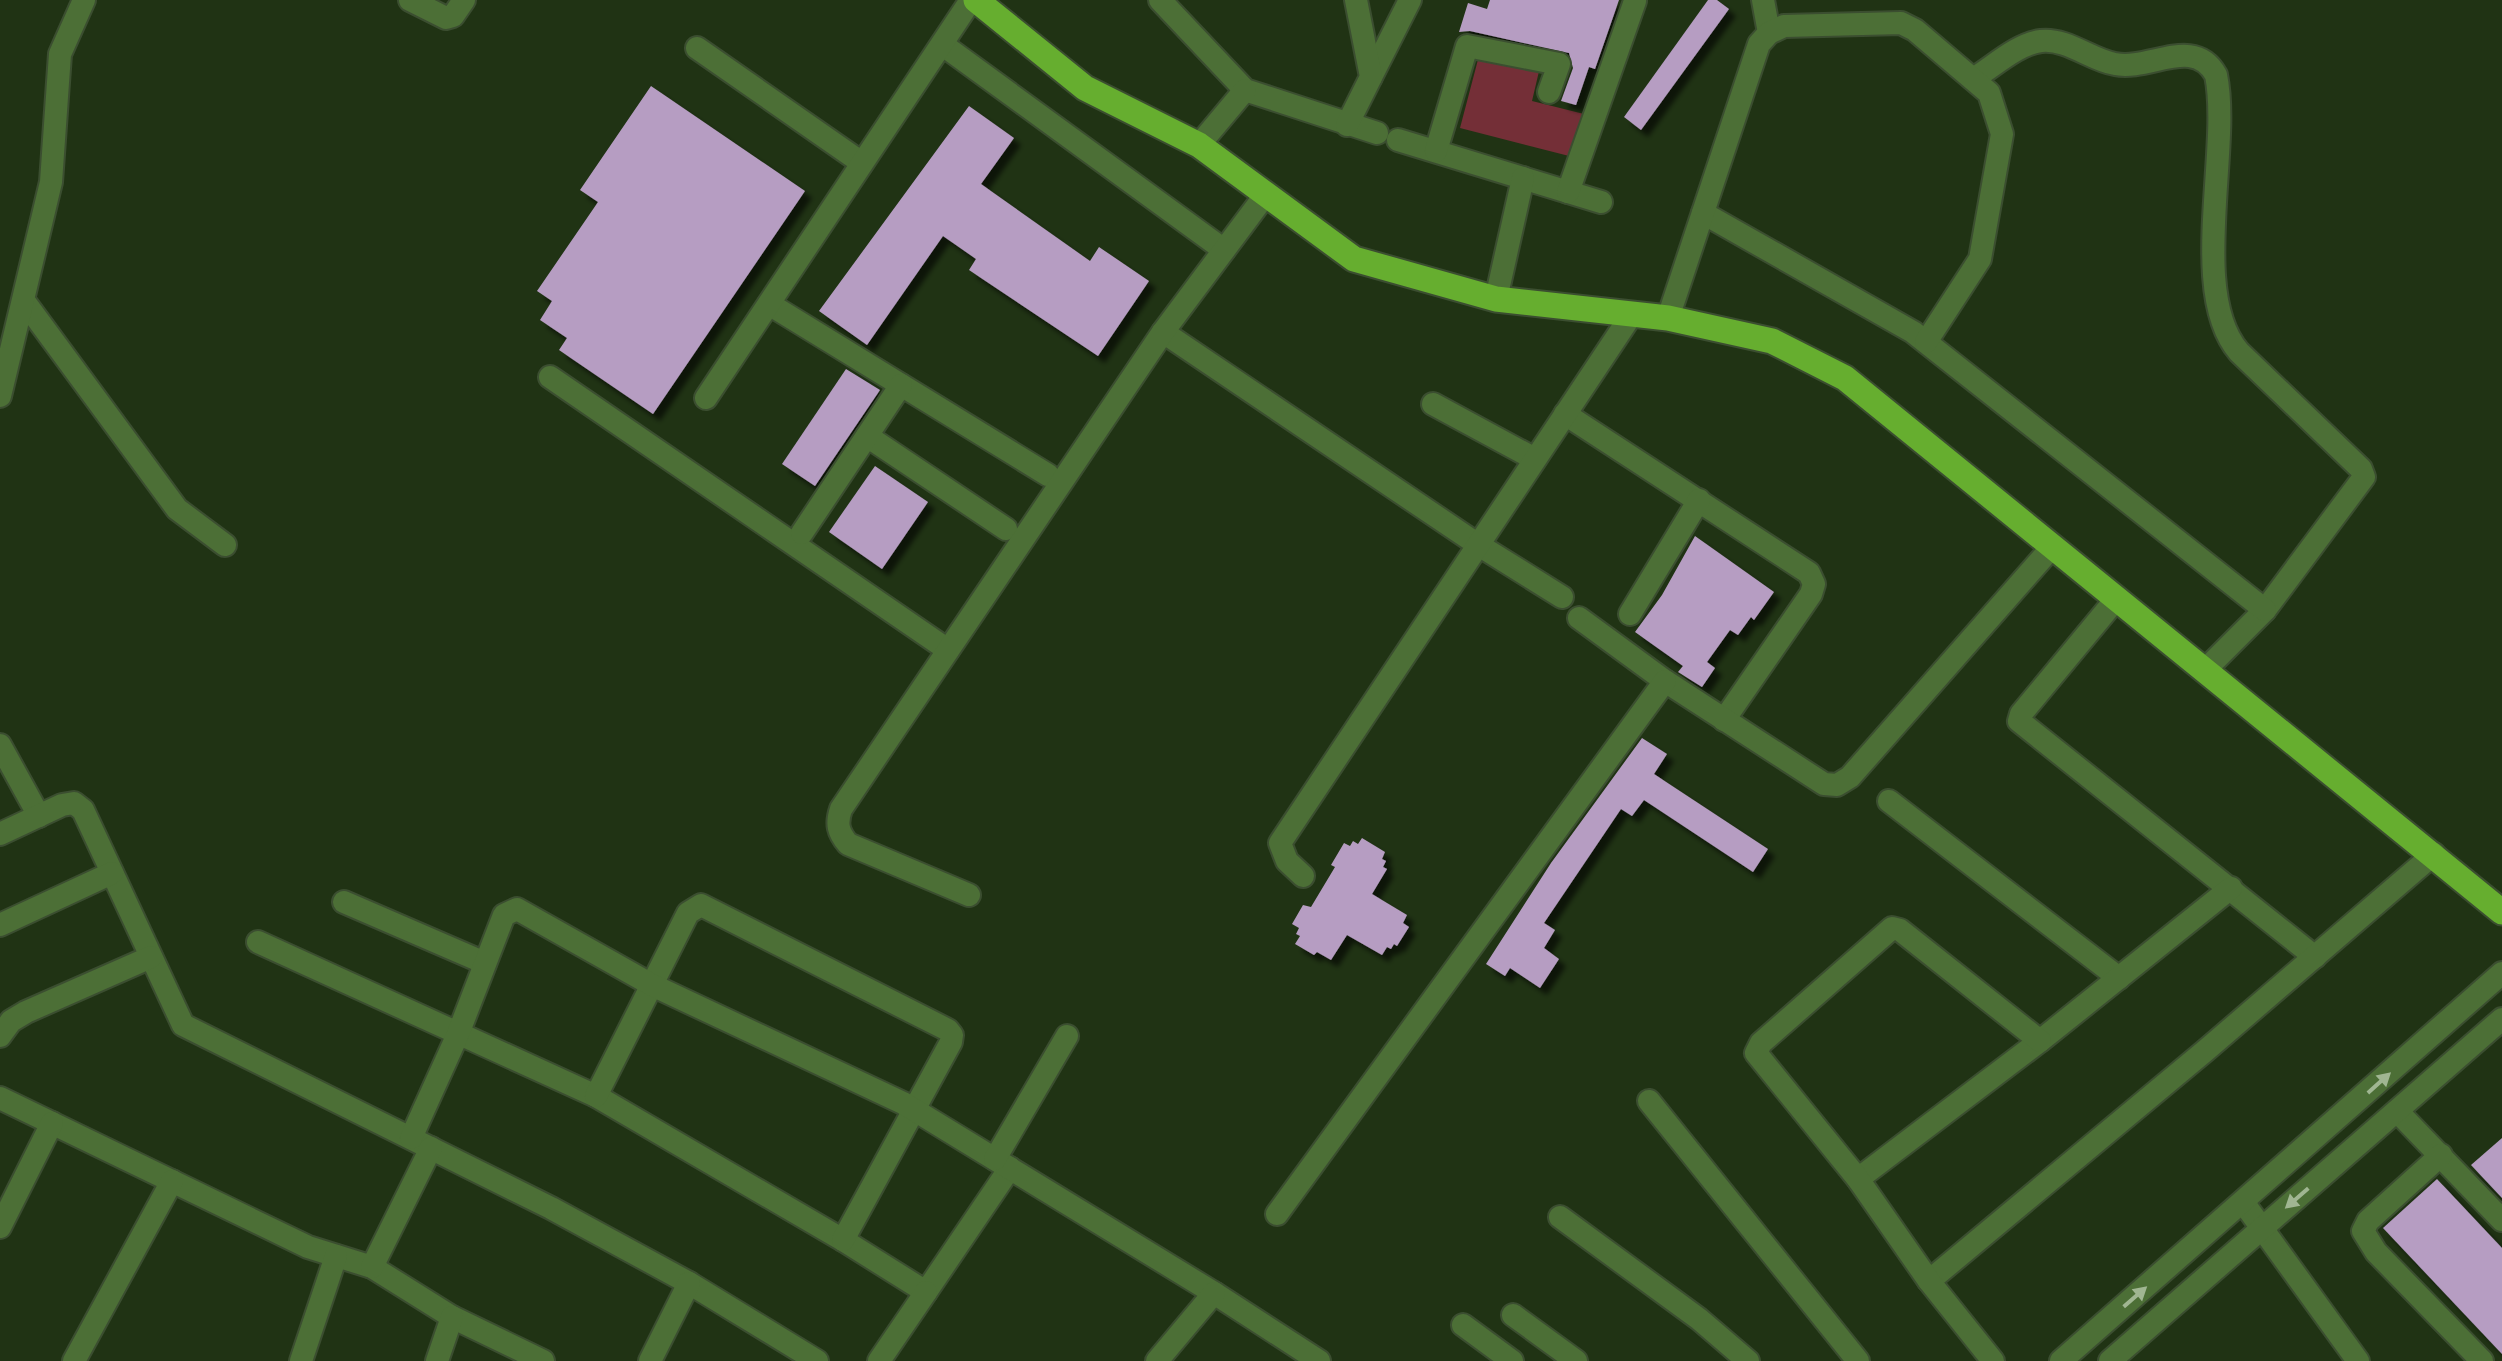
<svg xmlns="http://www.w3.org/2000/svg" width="2502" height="1361" viewBox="0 0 2502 1361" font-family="Rubik,sans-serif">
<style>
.green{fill:#742f37}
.building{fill:#b69dc2;filter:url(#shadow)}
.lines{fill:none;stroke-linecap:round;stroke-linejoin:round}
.minor-casing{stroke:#3b4e30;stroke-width:26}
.major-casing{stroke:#3b4e30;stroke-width:29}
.minor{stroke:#4c6f36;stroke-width:22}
.major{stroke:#66ae2f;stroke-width:25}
.oneway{fill:#a0b692}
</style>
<defs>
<filter id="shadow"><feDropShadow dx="7" dy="7" stdDeviation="2.5" flood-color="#0009"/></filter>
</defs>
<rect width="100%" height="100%" fill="#203314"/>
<!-- green -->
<path class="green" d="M1480,52l60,15 -8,34 52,13 -11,43 -113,-29z"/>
<!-- building -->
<g class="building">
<path d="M1490,0h129l-24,69 -6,-2 -13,38 -15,-4 12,-33 -4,-15 -99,-22 -11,1 9,-29 19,6z"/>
<path d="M1708,0h9l12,9 -88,121 -17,-13z"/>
<path d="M651,86l154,105 -152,223 -94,-64 8,-12 -27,-18 12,-19 -15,-10 61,-89 -18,-12z"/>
<path d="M969,106l45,32 -33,46 109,77 9,-14 50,34 -51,75 -129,-86 7,-11 -33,-23 -76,109 -48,-34z"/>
<path d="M846,369l34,21 -65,96 -33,-22z"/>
<path d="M875,466l53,36 -46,67 -53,-37z"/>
<path d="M1695,536l79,56 -20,28 -3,-3 -13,18 -8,-5 -23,32 8,6 -13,19 -24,-15 5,-6 -48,-34 27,-37z"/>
<path d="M1642,738l25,16 -13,20 114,75 -15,23 -109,-72 -12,16 -11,-7 -77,114 11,7 -11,18 15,11 -19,29 -30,-20 -5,8 -19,-12 65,-101z"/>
<path d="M1362,838l23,14 -3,7 4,2 -3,6 4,2 -15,25 35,21 -4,8 6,4 -12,19 -3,-2 -3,5 -4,-2 -5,8 -35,-20 -16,25 -14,-8 -3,3 -19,-11 5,-8 -4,-2 3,-6 -7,-4 11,-19 8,2 24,-40 -4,-2 13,-22 6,3 3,-5 5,3z"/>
<path d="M2502,1138v60l-31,-33z"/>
<path d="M2437,1179l65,69v106l-119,-126z"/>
</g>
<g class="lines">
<!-- minor casing -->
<g class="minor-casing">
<g id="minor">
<path d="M410,0l36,18 7,-2 11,-16"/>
<path d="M1160,0l85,90 132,43"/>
<path d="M1763,0l6,33"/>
<path d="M943,45l281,205"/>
<path d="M697,48l165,115"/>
<path d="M1371,77l39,-77"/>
<path d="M1973,79c20,-12 44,-35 68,-38 26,-3 50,19 74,23 35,7 79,-29 101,11 15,74 -28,218 23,277l122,117 3,8 -99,133 -60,60"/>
<path d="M1347,125l24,-48 -15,-77"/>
<path d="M1398,140l203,62"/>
<path d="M1199,145l46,-55"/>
<path d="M1436,151l31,-105 92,18 -10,28"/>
<path d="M1568,192l67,-191"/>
<path d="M1703,213l210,119 352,278"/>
<path d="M1496,299l27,-121"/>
<path d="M24,301l153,208 48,36"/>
<path d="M769,304l279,171"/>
<path d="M1668,318l91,-274 10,-11 15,-7 117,-3 14,7 74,63 13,41 -22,125 -54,83"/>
<path d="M1163,332l314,212 85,53"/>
<path d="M550,377l398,273"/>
<path d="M0,396l51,-214 9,-128 24,-54"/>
<path d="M706,398l265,-398"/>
<path d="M1433,404l102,55"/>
<path d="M1565,414l244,159 5,11 -3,10 -87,126"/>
<path d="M867,436l139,93"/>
<path d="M802,533l99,-148"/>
<path d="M2117,598l-96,116 -2,7 296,236"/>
<path d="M1630,614l69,-114"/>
<path d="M1579,618l86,63 159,103 13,1 13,-8 203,-231"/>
<path d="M0,745l39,71"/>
<path d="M1889,801l230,177"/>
<path d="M0,834l62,-29 12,-2 9,7 100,215 368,183 138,75 128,78"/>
<path d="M1303,876l-16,-15 -7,-18 352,-529"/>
<path d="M969,895l-121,-51c-10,-12 -12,-20 -7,-35l322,-477 103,-138"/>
<path d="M344,902l141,61"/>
<path d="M0,925l112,-52"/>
<path d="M258,942l338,154 247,144 83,52 84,-124"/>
<path d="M0,1036l11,-15 15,-9 125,-55"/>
<path d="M596,1096l92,-183 13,-8 247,125 4,5 -1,7 -108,198"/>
<path d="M0,1098l308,149 64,20 80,50 91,44"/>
<path d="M1649,1101l209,260"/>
<path d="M2397,1111l105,109"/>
<path d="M411,1138l47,-104 46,-119 13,-6 135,76 251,118 311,190 105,68"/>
<path d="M2441,1155l-73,66 -5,10 13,21 106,109"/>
<path d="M995,1159l72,-123"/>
<path d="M1858,1179l182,-138 191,-153"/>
<path d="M2243,1202l115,159"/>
<path d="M1277,1214l388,-533"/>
<path d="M1560,1217l139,102 49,42"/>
<path d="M0,1227l52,-104"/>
<path d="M372,1267l59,-119"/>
<path d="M1929,1281l276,-230 229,-197"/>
<path d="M1513,1315l63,46"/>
<path d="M1463,1325l49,36"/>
<path d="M74,1361l98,-180"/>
<path d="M301,1361l35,-105"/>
<path d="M437,1361l15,-44"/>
<path d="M650,1361l39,-78"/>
<path d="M879,1361l47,-69"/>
<path d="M1157,1361l57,-68"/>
<path d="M1993,1361l-64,-80 -71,-102 -102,-126 5,-10 131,-115 8,2 140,111"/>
<path d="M2061,1361l441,-388"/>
<path d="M2110,1361l392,-342"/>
</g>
</g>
<!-- major casing -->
<g class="major-casing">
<path id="major" d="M976,0l109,88 114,57 155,114 142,40 172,19 104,23 73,37 657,534"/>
</g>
<!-- minor -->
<use href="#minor" class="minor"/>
<!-- major -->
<use href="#major" class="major"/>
</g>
<!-- one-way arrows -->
<defs><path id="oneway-solid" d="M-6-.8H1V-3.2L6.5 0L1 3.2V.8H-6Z" transform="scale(2.5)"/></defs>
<g class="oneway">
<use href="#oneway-solid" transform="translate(2379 1083) rotate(-42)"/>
<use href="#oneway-solid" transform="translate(2297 1198) rotate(139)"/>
<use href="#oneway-solid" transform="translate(2135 1297) rotate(-41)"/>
</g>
</svg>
